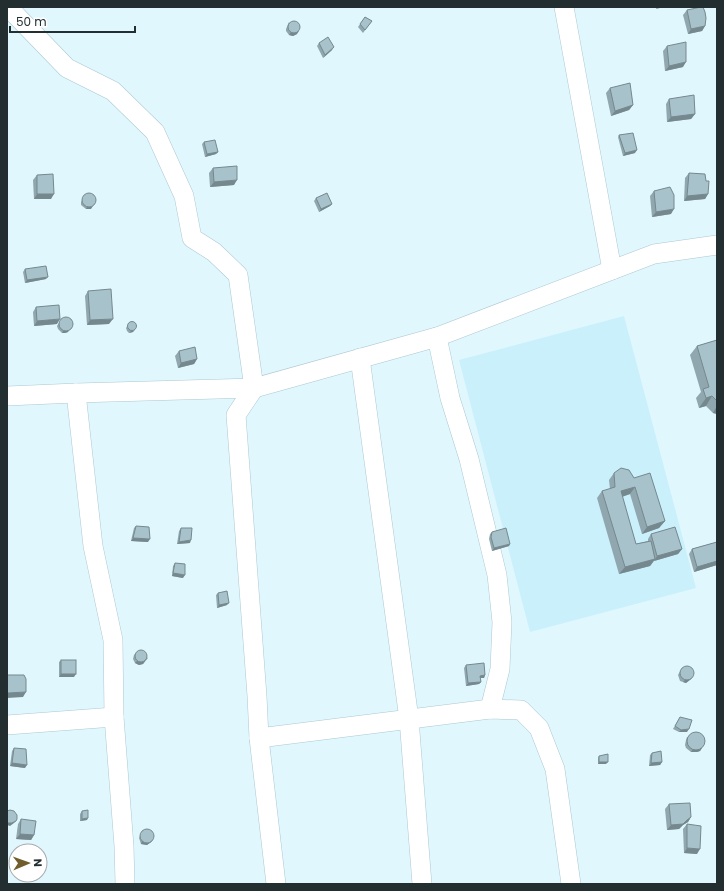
<svg xmlns="http://www.w3.org/2000/svg" width="724" height="891" viewBox="0 0 724 891" font-family="Poppins,sans-serif">
<style>
.built{fill:#caf0fc}
.lines{fill:none;stroke-linecap:round;stroke-linejoin:round}
.minor-casing{stroke:#adc8d1;stroke-width:20}
.minor{stroke:#fff;stroke-width:19}
.wall{fill:#90a7af}
.shaded-wall{fill:#75888e}
.building{fill:#a7c2cb;stroke:#75888e}
</style>
<rect width="100%" height="100%" fill="#e0f7fe"/>
<!-- built -->
<path class="built" d="M624,316l72,272 -166,44 -71,-272z"/>
<g class="lines">
<!-- minor casing -->
<g class="minor-casing">
<g id="minor">
<path d="M8,7l59,61 46,23 42,41 29,64 8,42 22,14 24,23 16,113 -18,27 21,281 2,42 231,-29 31,1 18,18 16,41 16,115"/>
<path d="M564,7l48,263"/>
<path d="M437,337l13,61 19,61 28,116 5,47 -2,47 -10,40"/>
<path d="M360,358l49,361 13,165"/>
<path d="M76,393l17,153 20,94 1,77 10,129 1,38"/>
<path d="M7,396l69,-3 178,-5 183,-51 217,-83 63,-9"/>
<path d="M7,725l107,-8"/>
<path d="M259,738l17,146"/>
</g>
</g>
<!-- minor -->
<use href="#minor" class="minor"/>
</g>
<!-- wall -->
<g class="wall">
<path d="M687,10l18,16 -3,5 -14,3 -5,-19z"/>
<path d="M365,17l7,4 -9,12 -5,-6z"/>
<path d="M289,22l8,12 -4,2 -4,-1 -3,-4v-2z"/>
<path d="M319,43l13,7 -9,8 -6,-12z"/>
<path d="M667,46l16,21 -18,4 -2,-20z"/>
<path d="M610,88l23,17 -4,5 -18,6 -5,-23z"/>
<path d="M669,99l26,15 -4,5 -24,3 -1,-18z"/>
<path d="M619,135l16,18 -12,3 -5,-19z"/>
<path d="M204,142l14,10 -2,2 -11,3 -3,-13z"/>
<path d="M213,168l21,17 -24,2 -1,-14z"/>
<path d="M689,173l17,8 2,13 -3,5 -21,2 1,-23z"/>
<path d="M37,175l14,24h-17l-1,-19z"/>
<path d="M654,191l17,23 -19,3 -2,-21z"/>
<path d="M85,195l6,14h-5l-5,-4v-3z"/>
<path d="M316,198l16,6 -2,2 -11,6 -5,-11z"/>
<path d="M25,269l21,10 -21,4 -2,-11z"/>
<path d="M88,291l21,33 -22,1 -2,-29z"/>
<path d="M36,307l21,17 -23,2 -1,-14z"/>
<path d="M62,318l6,14 -3,1h-3l-4,-4 -1,-3z"/>
<path d="M129,323l4,9 -4,1 -2,-2 -1,-3z"/>
<path d="M717,340v74l-4,-1 -7,-7 -7,2 -3,-10 5,-6 -11,-37 7,-9z"/>
<path d="M179,351l18,8 -3,5 -16,4 -3,-12z"/>
<path d="M614,473l20,5 31,43 -6,7 -17,6 -12,-40 -8,3 14,47 12,-3v-2l3,-5 31,15 -4,5 -24,7 -4,5 -31,8 -22,-76 5,-7 8,-2 -1,-9z"/>
<path d="M136,526l12,16 -17,-1 3,-13z"/>
<path d="M181,528l9,15 -13,1 2,-13z"/>
<path d="M492,532l18,12 -1,2 -17,5 -3,-12 1,-5z"/>
<path d="M717,542v23l-23,7 -5,-18 3,-5z"/>
<path d="M175,563l8,15 -11,-2 1,-10z"/>
<path d="M218,593l9,12 -10,3 -1,-13z"/>
<path d="M136,653l12,5 -5,6 -4,1 -4,-2 -2,-4 1,-4z"/>
<path d="M61,660l13,17h-15v-15z"/>
<path d="M466,665l19,10 -1,3h-4l1,4 -2,2 -13,2 -2,-18z"/>
<path d="M682,668l9,11 -5,4 -6,-2 -2,-6z"/>
<path d="M680,717l7,15h-8l-6,-3z"/>
<path d="M687,737l18,6 -5,8 -3,1h-6l-5,-4 -1,-3 1,-5z"/>
<path d="M14,748l11,20 -15,-2 2,-15z"/>
<path d="M652,753l10,9 -2,3 -11,1 1,-11z"/>
<path d="M599,756l7,8h-8v-6z"/>
<path d="M669,804l22,13 -3,5 -5,3 -4,4 -12,1 -2,-21z"/>
<path d="M82,811l5,9 -7,1v-7z"/>
<path d="M21,819l13,16 -3,5 -15,-1 2,-15z"/>
<path d="M687,824l10,30 -13,-1 -1,-24z"/>
<path d="M143,830l10,9 -2,3 -4,3 -6,-1 -2,-6z"/>
</g>
<!-- shaded-wall -->
<g class="shaded-wall">
<path d="M657,7h7l-8,2z"/>
<path d="M705,26l-3,5 -14,3 3,-5z"/>
<path d="M299,31l-2,3 -4,2 -4,-1 2,-3z"/>
<path d="M334,47l-2,3 -9,8 2,-3z"/>
<path d="M686,62l-3,5 -18,4 4,-5z"/>
<path d="M633,105l-4,5 -18,6 4,-5z"/>
<path d="M695,114l-4,5 -24,3 4,-5z"/>
<path d="M637,150l-2,3 -12,3 2,-3z"/>
<path d="M218,152l-2,2 -11,3 2,-3z"/>
<path d="M237,180l-3,5 -24,2 4,-5z"/>
<path d="M37,194h17l-3,5h-17z"/>
<path d="M708,194l-3,5 -21,2 3,-5z"/>
<path d="M332,204l-2,2 -11,6 2,-3z"/>
<path d="M93,206l-2,3h-5l1,-2z"/>
<path d="M674,209l-3,5 -19,3 4,-5z"/>
<path d="M48,277l-2,2 -21,4 2,-3z"/>
<path d="M60,319l-3,5 -23,2 3,-5z"/>
<path d="M113,319l-4,5 -22,1 3,-5z"/>
<path d="M70,329l-2,3 -3,1h-3l2,-3z"/>
<path d="M135,330l-2,2 -4,1 2,-2z"/>
<path d="M197,359l-3,5 -16,4 3,-5z"/>
<path d="M712,396l-6,10 -7,2 7,-10z"/>
<path d="M717,406v8l-4,-1z"/>
<path d="M635,487l-5,7 -15,5 6,-8z"/>
<path d="M665,521l-6,7 -17,6 5,-7z"/>
<path d="M133,538l17,1 -2,3 -17,-1z"/>
<path d="M191,540l-1,3 -13,1 2,-2z"/>
<path d="M510,544l-1,2 -17,5 2,-3z"/>
<path d="M682,549l-4,5 -24,7 3,-5z"/>
<path d="M655,559l-5,7 -31,8 6,-7z"/>
<path d="M717,561v4l-23,7 3,-5z"/>
<path d="M173,573l12,2 -2,3 -11,-2z"/>
<path d="M229,603l-2,2 -10,3 2,-3z"/>
<path d="M137,661h8l-2,3 -4,1 -4,-2z"/>
<path d="M61,674h15l-2,3h-15z"/>
<path d="M485,675l-1,3h-6l2,-2z"/>
<path d="M692,677l-1,2 -5,4 -3,-1 2,-2z"/>
<path d="M481,682l-2,2 -13,2 2,-3z"/>
<path d="M26,692l-3,5 -16,1v-5z"/>
<path d="M689,729l-2,3h-8l2,-2z"/>
<path d="M702,748l-2,3 -3,1h-6l2,-3z"/>
<path d="M599,762h9l-2,2h-8z"/>
<path d="M662,762l-2,3 -11,1 2,-3z"/>
<path d="M12,763l15,2 -2,3 -15,-2z"/>
<path d="M691,817l-3,5 -5,3 -4,4 -12,1 4,-5 16,-5z"/>
<path d="M88,818l-1,2 -7,1 2,-2z"/>
<path d="M16,821l-2,2 -4,3 -3,-1 1,-2z"/>
<path d="M20,834l14,1 -3,5 -15,-1z"/>
<path d="M153,839l-2,3 -4,3 -6,-1 1,-3z"/>
<path d="M687,848l13,1 -3,5 -13,-1z"/>
</g>
<!-- building -->
<g class="building">
<path d="M701,7h2l2,5 1,6 -1,8 -14,3 -4,-19z"/>
<path d="M365,17l7,4 -7,9 -5,-6z"/>
<circle cx="294" cy="27" r="6"/>
<path d="M328,37l6,10 -9,8 -6,-12z"/>
<path d="M686,42v20l-17,4 -2,-20z"/>
<path d="M630,83l3,22 -18,6 -5,-23z"/>
<path d="M694,95l1,19 -24,3 -2,-18z"/>
<path d="M633,133l4,17 -12,3 -6,-18z"/>
<path d="M215,140l3,12 -11,2 -3,-12z"/>
<path d="M237,166v14l-23,2 -1,-14z"/>
<path d="M689,173l16,1 1,7h3l-1,13 -21,2z"/>
<path d="M53,174l1,20h-17v-19z"/>
<path d="M670,187l4,8v14l-18,3 -2,-21z"/>
<path d="M327,193l5,11 -11,5 -5,-11z"/>
<circle cx="89" cy="200" r="7"/>
<path d="M46,266l2,11 -21,3 -2,-11z"/>
<path d="M111,289l2,30 -23,1 -2,-29z"/>
<path d="M59,305l1,14 -23,2 -1,-14z"/>
<circle cx="66" cy="324" r="7"/>
<circle cx="132" cy="326" r="4.5"/>
<path d="M717,340v61l-5,-5 -6,2 -3,-9 6,-2 -12,-41z"/>
<path d="M195,347l2,12 -16,4 -2,-12z"/>
<path d="M621,468l8,2 5,8 16,-5 15,48 -18,6 -12,-40 -14,4 15,53 15,-3 4,18 -30,8 -23,-76 13,-4 -1,-14z"/>
<path d="M136,526l13,1 1,12 -17,-1z"/>
<path d="M675,527l7,22 -25,7 -6,-22z"/>
<path d="M181,528h11l-1,12 -12,2z"/>
<path d="M506,528l4,16 -16,4 -3,-11 1,-5z"/>
<path d="M717,542v19l-20,6 -5,-18z"/>
<path d="M175,563l10,1v11l-12,-2z"/>
<path d="M227,591l2,12 -10,2 -1,-12z"/>
<circle cx="141" cy="656" r="6"/>
<rect x="61" y="660" width="15" height="14"/>
<path d="M484,663l1,12 -5,1 1,6 -13,1 -2,-18z"/>
<circle cx="687" cy="673" r="7"/>
<path d="M7,675h17l2,4v13l-19,1z"/>
<path d="M680,717l12,3 -3,9 -8,1 -6,-4z"/>
<circle cx="696" cy="741" r="9"/>
<path d="M14,748l12,1 1,16 -15,-2z"/>
<path d="M661,751l1,11 -11,1 1,-10z"/>
<path d="M608,754v8h-9v-6z"/>
<path d="M690,803l1,14 -4,3 -4,4 -12,1 -2,-21z"/>
<path d="M10,810l4,1 3,4v4l-1,2 -4,2h-4l-1,-1v-11z"/>
<path d="M88,810v8l-6,1v-8z"/>
<path d="M21,819l15,2 -2,14 -14,-1z"/>
<path d="M687,824l14,2 -1,23 -13,-1z"/>
<circle cx="147" cy="836" r="7"/>
</g>
<!-- border -->
<rect width="724" height="891" fill="none" stroke="#232e31" stroke-width="16"/>
<!-- north arrow -->
<g transform="translate(28 863) rotate(88)"><circle r="19" fill="#ffffff" stroke="#a7abad"/>
<path d="M0-3L7 15L0 10L-7 15Z" fill="#725d2c"/>
<text y="-6" font-size="11" font-weight="bold" text-anchor="middle" fill="#232e31">N</text>
</g>
<!-- scale -->
<path d="M10 26v6h125v-6" fill="none" stroke="#232e31" stroke-width="2"/>
<text x="16" y="26" font-size="12" fill="#232e31" stroke="#ffffff" stroke-width="3" paint-order="stroke">50 m</text>
</svg>
